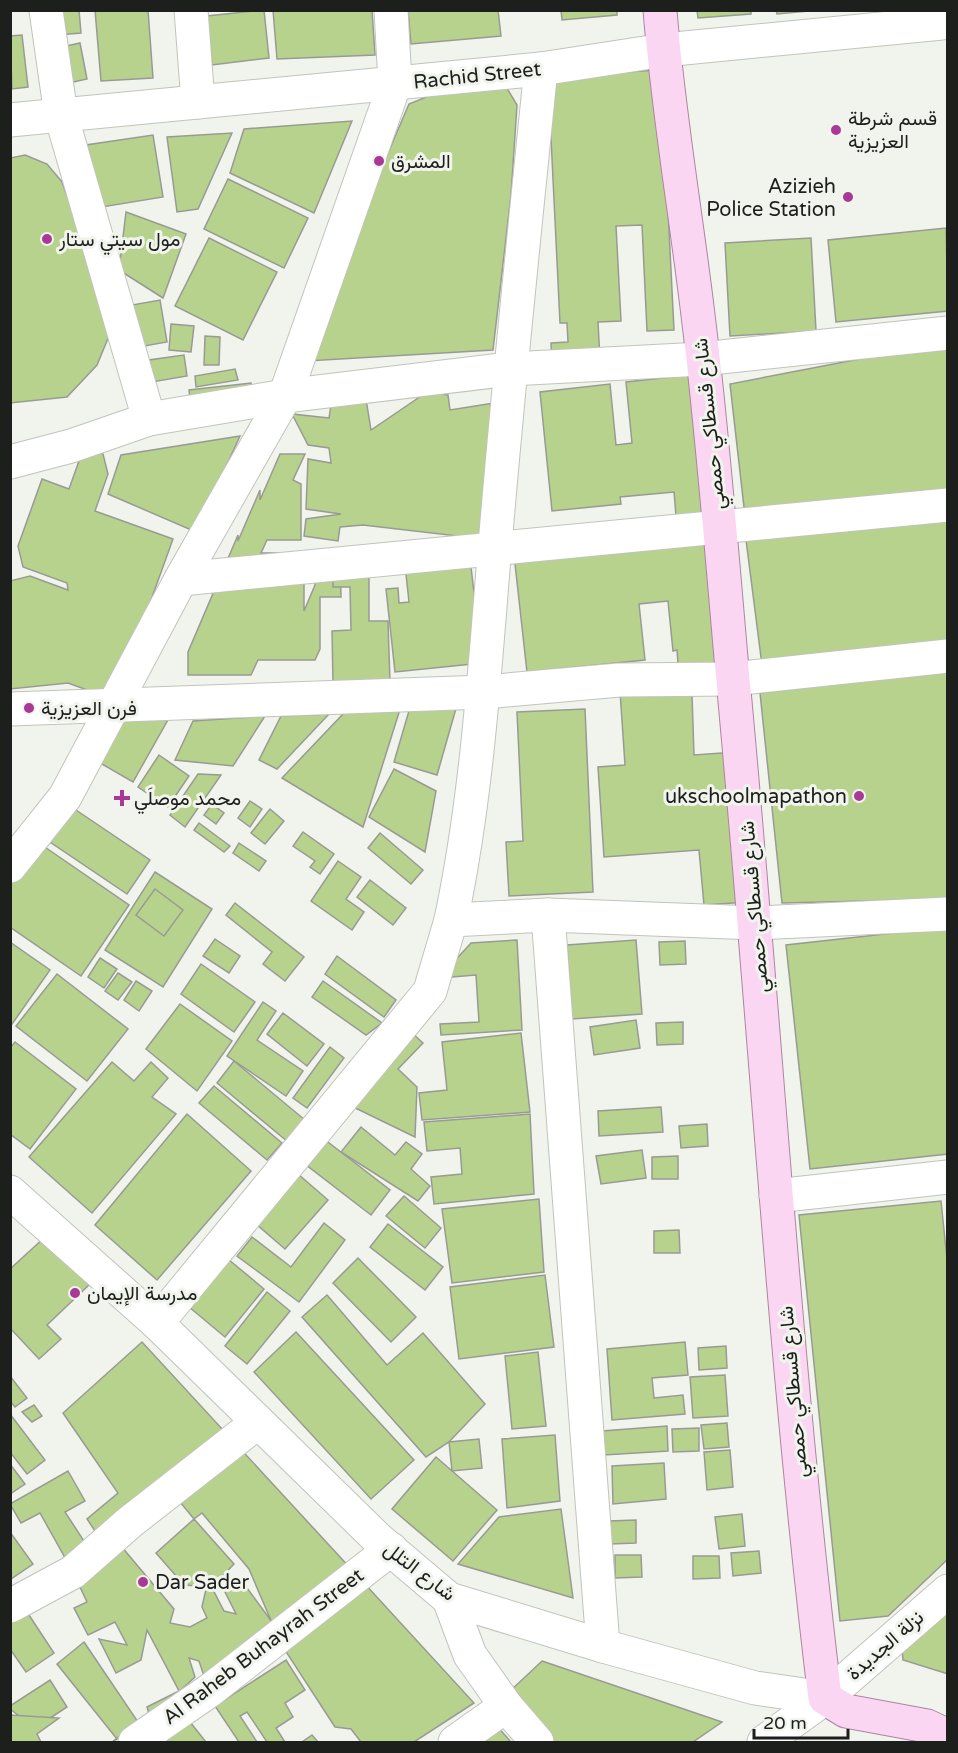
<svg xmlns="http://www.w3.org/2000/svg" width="958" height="1753" viewBox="0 0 958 1753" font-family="'Varela Round',Vazirmatn,sans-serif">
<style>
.building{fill:#b7d28c;stroke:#989b94;stroke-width:1.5}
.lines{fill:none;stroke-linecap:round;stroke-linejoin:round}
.minor-casing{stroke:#c1c4bc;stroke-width:35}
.major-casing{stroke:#ac84a2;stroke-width:35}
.minor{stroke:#fff;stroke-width:33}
.major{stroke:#fbd6f2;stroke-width:33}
.poi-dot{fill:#a93996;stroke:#f1f4ec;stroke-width:2}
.labels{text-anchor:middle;stroke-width:6;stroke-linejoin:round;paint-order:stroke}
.street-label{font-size:20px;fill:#1d1f1c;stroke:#f1f4ec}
.poi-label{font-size:20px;fill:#1d1f1c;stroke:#f1f4ec;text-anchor:start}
</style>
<rect width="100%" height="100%" fill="#f1f4ec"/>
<!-- building -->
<g class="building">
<path d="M56,10h23l2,23 -23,2z"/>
<path d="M95,10h53l5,68 -52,3z"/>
<path d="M264,10l5,48 -57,7 -5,-49z"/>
<path d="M273,10h99l3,45 -98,4z"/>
<path d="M408,10h90l3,26 -90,8z"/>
<path d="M561,10h56v5l-55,5z"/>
<path d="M697,10h54v4l-53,4z"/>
<path d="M776,10h44l-43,4z"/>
<path d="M22,35l6,52 -16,2 -2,-53z"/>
<path d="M80,43l7,36 -23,5 -7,-36z"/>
<path d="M661,70l13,260 -27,1 -5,-106 -26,1 5,95 -23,1 2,38 -48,3 -1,-20 17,-1 -1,-19h-7l-12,-247z"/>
<path d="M505,85l12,20 -6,90 -18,155 -186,11 64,-168 38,-89 37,-15z"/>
<path d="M352,121l-38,92 -84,-40 14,-44z"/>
<path d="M232,133l-34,76 -21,3 -10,-75z"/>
<path d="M153,135l10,62 -67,11 -10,-63z"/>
<path d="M25,155l22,9 15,18 42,114 5,40 -12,29 -30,32 -57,6v-245z"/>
<path d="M228,179l80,39 -24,50 -80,-39z"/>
<path d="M126,212l60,22 -23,64 -44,-28z"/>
<path d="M946,228l2,83 -112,11 -8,-82z"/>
<path d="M209,238l68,34 -34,68 -68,-34z"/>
<path d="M811,238l5,93 -86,5 -5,-93z"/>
<path d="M160,300l7,42 -28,5 -7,-42z"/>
<path d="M171,324l23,2 -3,26 -22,-2z"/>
<path d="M205,336l15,1 -1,28h-15z"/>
<path d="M948,342v155l-203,19 -15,-132z"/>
<path d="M184,355l3,21 -35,6 -3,-22z"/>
<path d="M235,369l3,11 -42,7 -1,-11z"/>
<path d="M700,374l16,150 -39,4 -3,-36 -54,5 1,7 -69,7 -12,-119 70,-8 6,61 16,-2 -6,-61z"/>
<path d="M251,383l1,10 -62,6 -1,-9z"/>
<path d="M427,392l21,3 2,15 51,-8 -18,137 -120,-14 -23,2 -2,14 -34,-5 2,-17 35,-5 -35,-5 2,-50 23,4 -2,-15 -21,-3 -16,-31 37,4 2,-13 35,-6 5,31z"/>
<path d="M240,436l-44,96 -88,-38 13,-39z"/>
<path d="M84,447l19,7 5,20 -13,37 78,28 -58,161 -47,-17 -58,6v-108l20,-5 38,14 -1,-7 -44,-16 -5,-21 24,-67 27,10z"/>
<path d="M280,454h25l-12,26 8,4v56h-34l-6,13h43v58l11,-26 1,-23 24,1 1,34h-21v52l-5,11h-57l-7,15h-63v-23l50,-117v6l22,-51v10z"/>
<path d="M948,513v137l-185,23 -18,-141z"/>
<path d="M708,534l15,138 -44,5 -2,-27 -4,1 -5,-50 -29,3 6,56 -118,12 -13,-117z"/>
<path d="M470,558l12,105 -87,9 -9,-83 12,-1 1,15 10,-1 -4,-37z"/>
<path d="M369,564v57h19l2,61 -57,1 -1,-52 19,-1 -1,-43h-17v-22z"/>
<path d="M948,669v230l-166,4 -22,-210z"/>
<path d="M620,691l72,4 2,60 42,-3 11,150 -43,3 -5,-55 -95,7 -6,-90 27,-2z"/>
<path d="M402,703l-39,124 -81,-49 62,-65z"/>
<path d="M411,704l46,1 -20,70 -43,-13z"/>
<path d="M585,709l8,183 -84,4 -3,-54 17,-1 -6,-129z"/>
<path d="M329,714l-52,55 -18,-9 22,-44z"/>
<path d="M265,716l-32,50 -58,-6 18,-39z"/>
<path d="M120,717l49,1 -36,64 -38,-22z"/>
<path d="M159,755l30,21 -21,31 -30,-20z"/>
<path d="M394,769l42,22 -11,61 -56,-35z"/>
<path d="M198,774l23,1 -36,52 -15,-12z"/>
<path d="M250,801l12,8 -12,18 -12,-9z"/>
<path d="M212,804l12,9 -8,11 -12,-9z"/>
<path d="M70,806l80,54 -23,34 -80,-54z"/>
<path d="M270,809l14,12 -19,23 -14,-11z"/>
<path d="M199,823l31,23 -6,6 -30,-22z"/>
<path d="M303,832l31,22 -14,20 -10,-7 5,-6 -22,-15z"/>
<path d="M380,833l43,37 -12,14 -43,-36z"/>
<path d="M39,843l90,62 -48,71 -71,-49v-42z"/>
<path d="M239,843l27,18 -7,10 -26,-18z"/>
<path d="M338,861l23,16 -15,22 18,13 -12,18 -41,-29z"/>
<path d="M155,872l57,37 -49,78 -58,-37z"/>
<path d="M370,880l36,28 -13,17 -36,-28z"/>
<path d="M155,889l28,21 -19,26 -28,-21z"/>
<path d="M235,903l69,54 -19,24 -22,-17 9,-12 -46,-37z"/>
<path d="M948,927v227l-138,15 -24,-224z"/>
<path d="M215,939l25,17 -11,17 -26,-17z"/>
<path d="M517,940l5,90 -81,5 -1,-11 39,-2 -3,-47 -37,3 32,-35z"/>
<path d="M636,940l6,74 -70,5 -5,-74z"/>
<path d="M685,941l1,23 -26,1 -1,-23z"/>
<path d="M10,942l40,28 -40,57z"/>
<path d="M337,956l59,44 -12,17 -59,-43z"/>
<path d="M100,958l17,11 -13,19 -16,-11z"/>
<path d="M201,964l54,38 -21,30 -53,-38z"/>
<path d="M118,973l14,9 -14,18 -13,-9z"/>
<path d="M57,974l71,55 -41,52 -71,-55z"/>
<path d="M136,981l16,10 -13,20 -15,-11z"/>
<path d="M323,981l59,42 -16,12 -54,-38z"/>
<path d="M263,1002l13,9 -19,29 46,31 -17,25 -59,-40z"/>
<path d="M180,1004l52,37 -35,50 -51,-42z"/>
<path d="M283,1013l41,31 -17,22 -40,-32z"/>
<path d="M636,1020l4,28 -46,7 -4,-28z"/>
<path d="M683,1022v22l-26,1 -1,-22z"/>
<path d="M412,1033l11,10 -25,26 19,18 -2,50 -70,-34z"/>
<path d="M521,1033l9,79 -108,8 -3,-27 28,-3 -5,-48z"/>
<path d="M15,1042l61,47 -46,60 -20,-15v-86z"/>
<path d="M330,1047l14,11 -37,50 -14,-10z"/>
<path d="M234,1061l71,59 -17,22 -71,-59z"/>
<path d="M112,1062l22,19 17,-19 17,16 -16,19 24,17 -84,99 -63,-56z"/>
<path d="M214,1086l68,57 -15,17 -68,-57z"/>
<path d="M661,1107l2,25 -64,4 -1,-25z"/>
<path d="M187,1114l64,57 -94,109 -62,-55z"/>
<path d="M530,1114l4,80 -100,10 -3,-27 31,-3 -2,-26 -33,3 -3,-29z"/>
<path d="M707,1124l1,22 -27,2 -2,-22z"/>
<path d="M361,1127l34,28 11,-13 16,12 -11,15 19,17 -12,15 -77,-49z"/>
<path d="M324,1139l66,51 -19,25 -66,-51z"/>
<path d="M642,1150l4,28 -45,6 -5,-28z"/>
<path d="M678,1156v23h-26v-22z"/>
<path d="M298,1174l30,26 -43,49 -30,-26z"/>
<path d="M404,1196l37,32 -16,20 -39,-32z"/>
<path d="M539,1199l5,73 -92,11 -10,-74z"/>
<path d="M941,1201l7,68v290l-60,57 -48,5 -41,-406z"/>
<path d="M324,1223l21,17 -46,62 -62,-46 15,-19 39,30z"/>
<path d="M388,1224l55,43 -18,23 -55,-43z"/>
<path d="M679,1230l1,23h-26v-22z"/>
<path d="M45,1237l44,48 -42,40 14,14 -22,20 -29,-31v-59z"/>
<path d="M358,1258l58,59 -25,25 -58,-59z"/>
<path d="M228,1259l36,30 -39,48 -36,-30z"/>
<path d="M545,1275l9,72 -95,12 -9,-72z"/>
<path d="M267,1292l23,19 -43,53 -22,-18z"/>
<path d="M327,1295l60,70 36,-32 62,71 -36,38 -23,15 -124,-140z"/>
<path d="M296,1332l118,128 -43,39 -117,-127z"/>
<path d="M142,1342l222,241 110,120 -60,39h-53l-10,-13 -16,-2 -54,-83 -32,-75 -47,-56 -8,6 -23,-28 -68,52 -16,-24 31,-26 -55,-80z"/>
<path d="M685,1342l3,33 -36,3 2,20 29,-3 2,19 -73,6 -5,-71z"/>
<path d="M726,1346l1,22 -28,2 -1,-22z"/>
<path d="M538,1352l8,74 -34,3 -7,-73z"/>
<path d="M725,1375l3,41 -35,2 -3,-41z"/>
<path d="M10,1376l17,22 -12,9 -5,-6z"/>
<path d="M34,1405l8,11 -10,6 -10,-10z"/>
<path d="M10,1414l35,46 -18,14 -17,-22z"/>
<path d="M727,1423l2,24 -25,2 -3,-24z"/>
<path d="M667,1426l1,25 -64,4 -2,-24z"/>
<path d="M699,1428v23l-26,1 -1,-23z"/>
<path d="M555,1435l5,66 -53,7 -5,-69z"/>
<path d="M479,1439l3,29 -30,3 -3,-29z"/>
<path d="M730,1450l3,37 -26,3 -3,-38z"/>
<path d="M436,1457l61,53 -44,51 -61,-52z"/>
<path d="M664,1463l2,36 -53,5 -1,-38z"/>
<path d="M10,1464l15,20 -15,10z"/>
<path d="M68,1471l17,30 -20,11 19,29 -11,31 -33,-59 -19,10 -11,-19z"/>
<path d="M561,1509l12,89 -115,-34 41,-47z"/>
<path d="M742,1514l3,32 -26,3 -4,-32z"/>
<path d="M194,1519l40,45 -22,23 -28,-2 -28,-32z"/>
<path d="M636,1520v23l-26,1 -1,-23z"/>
<path d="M10,1532l23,32 -22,15 -1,-1z"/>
<path d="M121,1546l53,63 -4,14 20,4 17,-9 -5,-11 6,-27 16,31 12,3 -14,-28 17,-9 33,45 -63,69 -10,-30 -10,-3 6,19 -45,41 -3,-11 32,-16 -32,-61 -6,30 -25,13 -17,-34 28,6 -12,-23 -27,13 -14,-27 13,-6 -14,-30z"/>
<path d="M759,1551l2,22 -28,3 -2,-23z"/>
<path d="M615,1555h26l1,22 -27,1z"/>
<path d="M693,1556h26l1,22 -27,1z"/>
<path d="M948,1601v73l-45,-14 -2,-22z"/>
<path d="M27,1612l27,41 -28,19 -16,-23v-27z"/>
<path d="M84,1642l54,80 -26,20 5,-3 -60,-75z"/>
<path d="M286,1660l19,30 -20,13 8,14 -17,11 9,14h-18l-20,-30 -7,4 17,26h-18l-24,-36z"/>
<path d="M542,1661l180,61 -29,20h-140l-44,-50z"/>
<path d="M50,1680l17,27 -32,21 -25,-19v-3z"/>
<path d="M10,1715l49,3 -22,16 4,8h-31z"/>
<path d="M190,1722l16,20h-43z"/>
<path d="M496,1725l15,17h-36z"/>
<path d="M312,1735l6,7h-16z"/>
</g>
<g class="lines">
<!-- minor casing -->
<g class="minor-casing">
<g id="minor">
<path d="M46,10l15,105 88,304"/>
<path d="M191,10l7,92"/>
<path d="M541,69c-16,155 -32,310 -45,464 -11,130 -18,259 -45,387l97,-5 208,8 192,-9"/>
<path d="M10,120l531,-51 123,-19 278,-27"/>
<path d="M10,462l61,-16 78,-27 136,-23 225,-27 192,-10 246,-26"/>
<path d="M181,579l767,-74"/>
<path d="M10,709l475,-17 134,-12 114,-1 215,-23"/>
<path d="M10,866l55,-69 116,-218 104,-183 110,-313 -4,-73"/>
<path d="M548,915l55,731"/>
<path d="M10,1192l147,131 220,215 72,61 154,47 152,42 70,10"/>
<path d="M776,1196l172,-19"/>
<path d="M157,1323l273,-332 21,-71"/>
<path d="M449,1599l21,56 36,51 31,36"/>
<path d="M10,1606l63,-34 57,-50 128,-100"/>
<path d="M135,1742l74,-51 182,-142"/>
<path d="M455,1742l51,-36"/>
<path d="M764,1742l61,-44 123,-107"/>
</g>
</g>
<!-- major casing -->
<g class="major-casing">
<path id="major" d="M660,10c8,102 26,204 38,305 15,121 24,243 35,365 32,339 51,680 92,1018l21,13 81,15 21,10"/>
</g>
<!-- minor -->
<use href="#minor" class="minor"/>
<!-- major -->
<use href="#major" class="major"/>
</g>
<!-- markers -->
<g class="poi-dot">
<circle cx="836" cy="130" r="6"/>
<circle cx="379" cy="161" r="6"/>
<circle cx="848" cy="197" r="6"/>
<circle cx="47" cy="239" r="6"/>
<circle cx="29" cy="708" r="6"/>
<circle cx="859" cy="796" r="6"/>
<path d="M119 789h6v6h6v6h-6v6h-6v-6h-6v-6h6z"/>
<circle cx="75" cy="1293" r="6"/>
<circle cx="143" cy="1582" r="6"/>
</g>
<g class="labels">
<!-- street labels -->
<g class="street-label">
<text transform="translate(477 75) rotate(-6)" y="7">Rachid Street</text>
<text transform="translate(709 424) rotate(-96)" y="7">شارع قسطاكي حمصي</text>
<text transform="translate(754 907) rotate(-95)" y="7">شارع قسطاكي حمصي</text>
<text transform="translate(793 1392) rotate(-95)" y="7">شارع قسطاكي حمصي</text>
<text transform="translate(420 1571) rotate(37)" y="7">شارع التلل</text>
<text transform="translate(885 1645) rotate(-41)" y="7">نزلة الجديدة</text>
<text transform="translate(263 1646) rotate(-37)" y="7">Al Raheb Buhayrah Street</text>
</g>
<!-- poi labels -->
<g class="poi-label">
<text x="848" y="125">قسم شرطة<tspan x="848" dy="23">العزيزية</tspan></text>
<text x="391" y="168">المشرق</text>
<text x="836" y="193" text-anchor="end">Azizieh<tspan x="836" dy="23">Police Station</tspan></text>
<text x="59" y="246">مول سيتي ستار</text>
<text x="41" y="715">فرن العزيزية</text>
<text x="847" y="803" text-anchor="end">ukschoolmapathon</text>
<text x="134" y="805">محمد موصلَي</text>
<text x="87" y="1300">مدرسة الإيمان</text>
<text x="155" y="1589">Dar Sader</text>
</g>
</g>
<!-- border -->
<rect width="958" height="1753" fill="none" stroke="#1d1f1c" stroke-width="24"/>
<!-- scale -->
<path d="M754 1729v9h94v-9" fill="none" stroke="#1d1f1c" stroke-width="3"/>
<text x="763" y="1729" font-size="18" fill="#1d1f1c" stroke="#f1f4ec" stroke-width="4.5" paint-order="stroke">20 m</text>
</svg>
